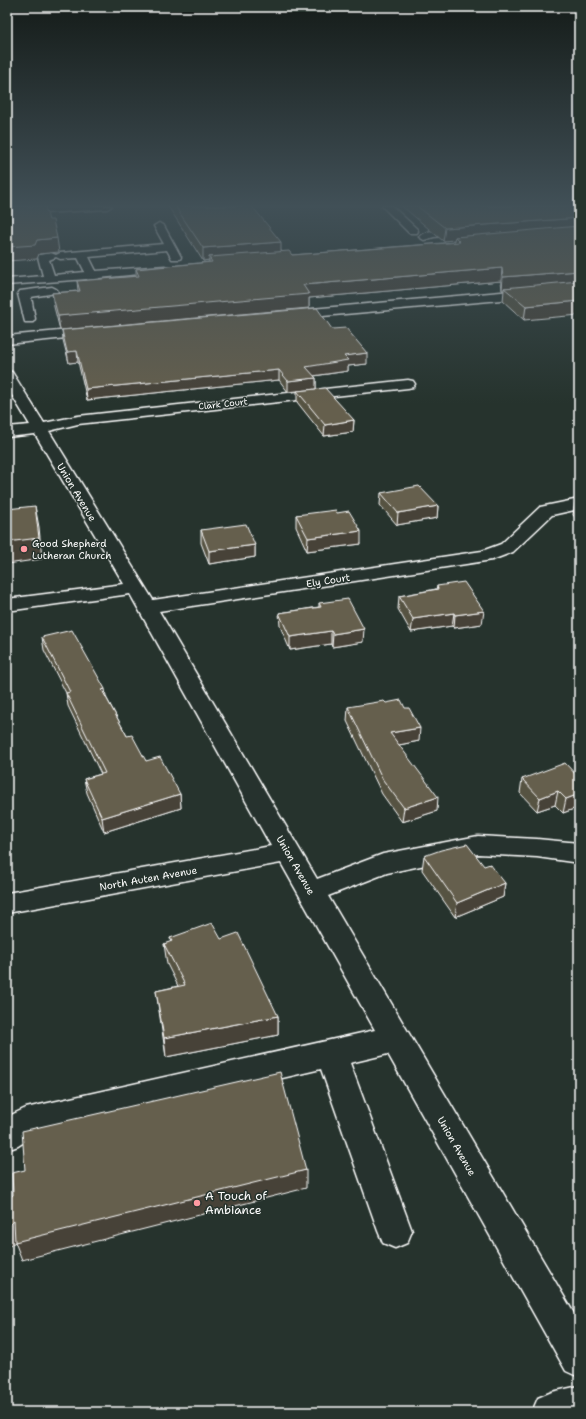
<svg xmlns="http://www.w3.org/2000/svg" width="586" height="1419" viewBox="0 0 586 1419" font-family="'Shantell Sans',sans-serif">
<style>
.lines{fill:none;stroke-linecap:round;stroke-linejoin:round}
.minor-casing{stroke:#fff;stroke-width:3}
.minor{fill:#26332d;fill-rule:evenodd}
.wall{fill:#575243;stroke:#fff}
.shaded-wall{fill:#474237;stroke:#fff}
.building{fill:#655f4e;stroke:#fff}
.poi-dot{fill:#ff9aa2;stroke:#26332d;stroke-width:1.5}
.labels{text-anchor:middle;stroke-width:3;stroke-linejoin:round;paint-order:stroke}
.far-street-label{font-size:9px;fill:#fff;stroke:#26332d}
.street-label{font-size:10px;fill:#fff;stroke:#26332d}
.poi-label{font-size:10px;fill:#fff;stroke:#26332d;text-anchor:start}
.near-poi-label{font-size:12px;fill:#fff;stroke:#26332d;text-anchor:start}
</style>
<rect width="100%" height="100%" fill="#26332d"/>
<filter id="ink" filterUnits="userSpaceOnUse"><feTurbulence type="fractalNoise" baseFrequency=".025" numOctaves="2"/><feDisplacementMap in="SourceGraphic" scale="8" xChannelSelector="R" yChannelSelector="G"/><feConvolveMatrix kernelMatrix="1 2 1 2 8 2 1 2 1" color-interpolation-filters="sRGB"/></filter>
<g filter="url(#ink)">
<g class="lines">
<!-- minor casing -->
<g class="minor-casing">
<g id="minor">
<path d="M17,206h10l1,2 37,-2h47l-5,3 -78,5 -8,-1z"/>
<path d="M382,206h10l25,23 1,2 -1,2h-8z"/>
<path d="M159,223l5,3 17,31 -1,2h-8l-5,-9 -78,7 7,14 69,-5 6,3 -2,2 -70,7 2,9 -2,2h-8l-4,-10 -80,6v-6l36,-3 -5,-19 1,-2 12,-2 5,2 4,-2 104,-9 -10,-18zM56,257l4,2 18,-1 7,14 -31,3 -5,-15z"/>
<path d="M466,229l5,3 -1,2 -36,3 -10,3 -5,-3c7,-9 35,-7 47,-8z"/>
<path d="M579,285v8l-290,26 -4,-1 -2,-3 2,-3 4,-1z"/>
<path d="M52,287l4,2 2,2 -2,2 -25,4 4,22 -2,3h-8l-7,-28 2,-3z"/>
<path d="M91,328l5,1 1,3 -1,3 -89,9v-8z"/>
<path d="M7,371l5,1 32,51 34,-7 330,-36 5,1 2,3 -2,3 -5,1 -330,36 -29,7 104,169 329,-49 19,-7 39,-37 39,-8v10l-27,6 -39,37 -21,8 -333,51 158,268 66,-25 95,-18 59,3 42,4v20l-42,-6 -59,-3 -91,19 -59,23 251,426v55l-13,-6 -178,-317 -38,9 62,168 -5,12 -12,5 -12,-5 -5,-12 -57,-162 -288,67 -15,10 -11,4v-33l19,-9 349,-78 -94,-167 -274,50v-20l264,-47 -141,-252 -123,17v-12l117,-15 -89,-150 -28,3v-10l23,-2 -23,-38z"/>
<path d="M579,1386v26h-47l6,-14 14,-6z"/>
</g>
</g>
<!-- minor -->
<use href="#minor" class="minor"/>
</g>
<!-- wall -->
<g class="wall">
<path d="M168,206h84l29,45 11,4 162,-13v-2l-11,1 -41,-35h177l-55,114 -21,-19 1,-11h-2l-1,-9 -192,17v10l-249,22 -6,-23 -2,-14 26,-2 -1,-10 59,-5v-7l73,-7v-2l-6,1z"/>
<path d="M332,329l35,35 -19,2v5l-34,5 2,2v11l-28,3 -9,-12 -192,20 -9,-38 -9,1 -6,-23 -1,-10z"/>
<path d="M297,391l57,29 -1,12 -29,4 -27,-34z"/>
<path d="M381,493l57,13 -1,12 -40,7 -17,-20z"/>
<path d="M575,503h4v19l-6,-7z"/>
<path d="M337,513l24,31 -54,7 -11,-24v-12z"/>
<path d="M201,530l54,15v12l-46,7 -8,-21z"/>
<path d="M437,586l45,38 -28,4 -2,-2 -41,6 -13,-23 1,-13 37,-7z"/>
<path d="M319,603l44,39 -31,5 -1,-3 -41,6 -10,-24 -1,-13 40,-6z"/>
<path d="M42,637l64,60 21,39 19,25 34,33 1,14 -77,24 -17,-39 -3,-14 17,-5 -33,-68 -2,-13 -22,-43z"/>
<path d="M348,707l71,34 -20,4 38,66 -35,11 -20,-28 -35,-73z"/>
<path d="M579,778v29l-16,6 -8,-8 -18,6 -17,-18 2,-14z"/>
<path d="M424,856l81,27 -2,14 -48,20 -33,-47z"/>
<path d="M170,938l51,1 57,77v19l-112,22 -10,-66 22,-5 -11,-22 -3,-20 7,-2z"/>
</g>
<!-- shaded-wall -->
<g class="shaded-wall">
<path d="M579,218v12l-124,7 -1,3 -11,1 2,-13z"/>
<path d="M57,238l2,14 -20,2 -2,5 -30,2v-14l30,-7z"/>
<path d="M281,242v12l-72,3v3l-6,1v-13z"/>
<path d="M502,268l-1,13 -192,17v10l-249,22 -2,-14 245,-31z"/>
<path d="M579,271v13l-75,4v2h-2l1,-13z"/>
<path d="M579,301v14l-55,5 2,-14z"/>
<path d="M77,351l1,11 -9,1 -2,-11z"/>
<path d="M367,353v11l-19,2v5l-42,6v-10l38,-11z"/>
<path d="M279,370v10l-192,20 -1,-11z"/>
<path d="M316,378v11l-28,3v-11z"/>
<path d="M354,420l-1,12 -29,4 1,-11z"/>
<path d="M35,506l4,21 3,32 -35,5v-22z"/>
<path d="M438,506l-1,12 -40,7 1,-12z"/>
<path d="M361,531v13l-54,7 1,-13z"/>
<path d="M255,545v12l-46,7v-13z"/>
<path d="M484,611l-2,13 -28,4 1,-13z"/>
<path d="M454,613l-2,13 -41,6 2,-13z"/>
<path d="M364,629l-1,13 -31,5 1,-13z"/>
<path d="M331,631v13l-41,6v-13z"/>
<path d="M105,689l2,14 -5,-13z"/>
<path d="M420,728l-1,13 -30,6 1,-14z"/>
<path d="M558,791l-3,14 -18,6 3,-13z"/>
<path d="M180,794l1,14 -77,24 -2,-14z"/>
<path d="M579,794v13l-16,6 3,-14z"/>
<path d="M438,797l-1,14 -35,11 2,-14z"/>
<path d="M505,883l-2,14 -48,20 2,-14z"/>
<path d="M278,1016v19l-112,22 -2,-19z"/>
<path d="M306,1170v18l-284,72 -7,-18 -8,6v-22l7,-5z"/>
</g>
<!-- building -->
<g class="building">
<path d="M7,206h38l4,14h4l4,18 -20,2 -2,5 -28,2z"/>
<path d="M175,206h77l29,36 -78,6z"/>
<path d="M417,206h162v12l-134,10z"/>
<path d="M579,226v45l-76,6 -1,-9 -199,17 6,9 -251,22 -6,-23 28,-2 -3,-10 62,-5 -3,-7 76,-7 -3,-5 80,-6 3,4 168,-13 -5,-5z"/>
<path d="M579,281v20l-53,5 -22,-18z"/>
<path d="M317,308l15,21 14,-1 21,25 -23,3 4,4 -42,7 10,11 -28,3 -9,-11 -193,19 -9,-38 -10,1 -5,-22z"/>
<path d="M325,388l29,32 -29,5 -28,-34z"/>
<path d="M419,486l19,20 -40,7 -17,-20z"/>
<path d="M575,503h4v4z"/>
<path d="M35,506l4,32 -32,4v-33z"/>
<path d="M336,510l1,3 12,-2 12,20 -53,7 -12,-23z"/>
<path d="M246,524l9,21 -46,6 -8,-21z"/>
<path d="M464,582l20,29 -29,4 -1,-2 -41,6 -14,-23 39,-7 -1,-3z"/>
<path d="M348,599l16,30 -31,5 -2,-3 -41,6 -11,-24 42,-6 -2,-4z"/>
<path d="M72,630l33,59 -3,1 25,46 5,-1 14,26 14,-4 20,37 -78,24 -18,-39 21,-6 -39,-80 4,-1 -28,-55z"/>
<path d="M401,700l4,8h4l11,20 -30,5 48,64 -34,11 -21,-28 -35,-73 36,-6 2,2z"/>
<path d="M565,763l14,15v16l-13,5 -8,-8 -18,7 -18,-19z"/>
<path d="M467,844l17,22 6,-2 15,19 -48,20 -33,-47 17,-6z"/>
<path d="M212,923l9,16 17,-6 40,83 -114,22 -8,-47 29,-6 -21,-41 8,-3 -2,-3z"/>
<path d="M280,1072l26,98 -291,72 -1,-21 -7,5v-28l6,-3 -1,-22 13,-3 -3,-39z"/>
</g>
</g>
<!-- sky -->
<linearGradient id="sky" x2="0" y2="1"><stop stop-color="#151c19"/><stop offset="0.51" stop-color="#415057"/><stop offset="1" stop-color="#415057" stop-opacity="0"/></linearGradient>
<rect width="586" height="404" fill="url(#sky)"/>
<!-- markers -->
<g class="poi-dot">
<circle cx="24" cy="549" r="4"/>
<circle cx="197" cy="1203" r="4"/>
</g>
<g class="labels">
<!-- far-street labels -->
<g class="far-street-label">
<text transform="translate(223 404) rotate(-6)" y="3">Clark Court</text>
</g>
<!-- street labels -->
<g class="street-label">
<text transform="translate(77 492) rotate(59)" y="4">Union Avenue</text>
<text transform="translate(328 580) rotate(-9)" y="4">Ely Court</text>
<text transform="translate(296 865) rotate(60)" y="4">Union Avenue</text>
<text transform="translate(148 878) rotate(-10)" y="4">North Auten Avenue</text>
<text transform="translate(457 1146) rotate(60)" y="4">Union Avenue</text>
</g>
<!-- poi labels -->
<g class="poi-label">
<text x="32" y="547">Good Shepherd<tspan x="32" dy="12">Lutheran Church</tspan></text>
</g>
<!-- near-poi labels -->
<g class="near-poi-label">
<text x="205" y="1200">A Touch of<tspan x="205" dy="14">Ambiance</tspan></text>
</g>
</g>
<!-- margin -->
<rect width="586" height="1419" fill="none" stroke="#26332d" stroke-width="24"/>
<rect x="12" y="12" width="562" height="1395" fill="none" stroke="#fff" stroke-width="1.5" filter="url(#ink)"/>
</svg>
